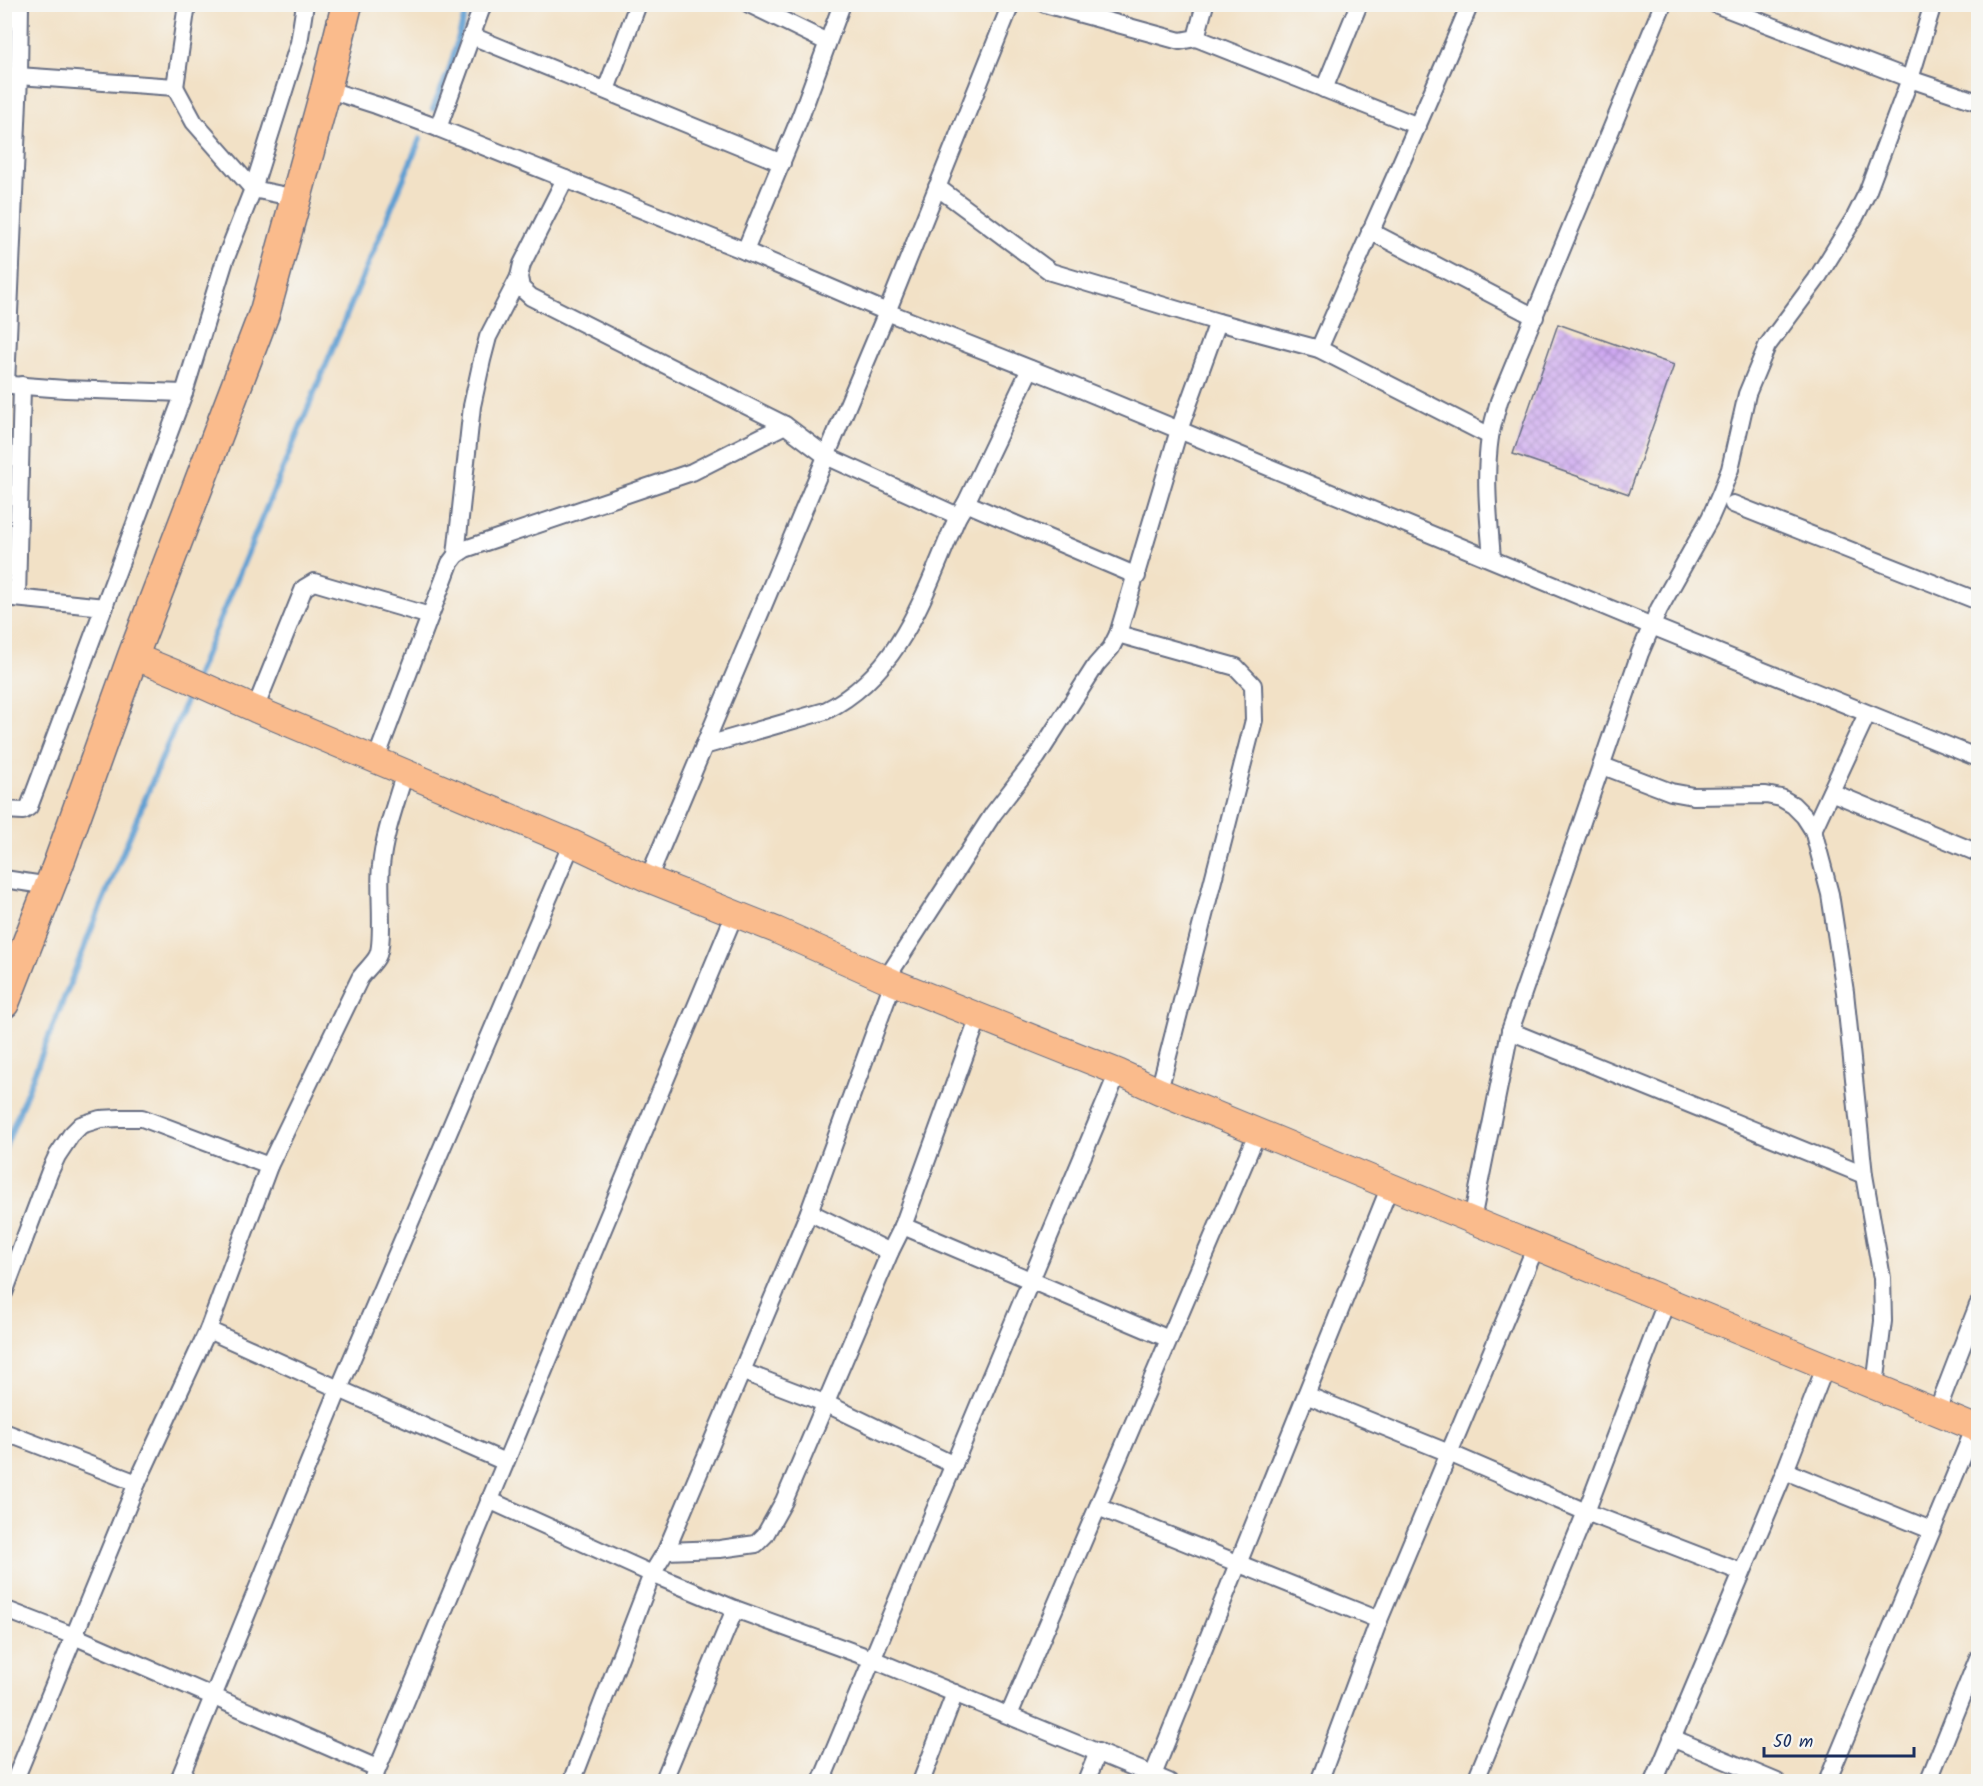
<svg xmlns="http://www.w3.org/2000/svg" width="1983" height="1786" viewBox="0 0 1983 1786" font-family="Kalam,sans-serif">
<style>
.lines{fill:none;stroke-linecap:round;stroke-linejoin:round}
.stream{stroke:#5f9fd2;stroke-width:6}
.building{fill:url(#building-cross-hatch)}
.street-casing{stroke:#666d82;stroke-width:20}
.primary-casing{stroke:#666d82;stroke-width:28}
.highway-casing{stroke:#666d82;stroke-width:33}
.street{stroke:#fff;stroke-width:16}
.primary{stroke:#fabb8c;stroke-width:26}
.highway{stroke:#fabb8c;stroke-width:30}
</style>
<defs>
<pattern id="building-cross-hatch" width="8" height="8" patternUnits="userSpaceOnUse" patternTransform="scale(1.5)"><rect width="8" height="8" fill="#cda7f0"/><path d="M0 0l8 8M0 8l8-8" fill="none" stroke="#a688c6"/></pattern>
</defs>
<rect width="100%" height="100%" fill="#f6f6f2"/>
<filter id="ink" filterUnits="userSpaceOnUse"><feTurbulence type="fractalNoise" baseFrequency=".0167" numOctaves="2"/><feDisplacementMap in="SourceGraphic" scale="12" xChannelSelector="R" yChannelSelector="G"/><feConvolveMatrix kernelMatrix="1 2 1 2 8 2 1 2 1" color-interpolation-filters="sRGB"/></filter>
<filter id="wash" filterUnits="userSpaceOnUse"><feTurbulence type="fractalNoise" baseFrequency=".008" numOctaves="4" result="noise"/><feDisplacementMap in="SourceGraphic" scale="24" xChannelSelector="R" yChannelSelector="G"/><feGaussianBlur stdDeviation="1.35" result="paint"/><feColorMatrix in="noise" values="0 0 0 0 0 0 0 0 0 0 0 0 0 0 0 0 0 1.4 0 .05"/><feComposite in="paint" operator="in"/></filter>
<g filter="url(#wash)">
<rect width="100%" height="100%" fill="#f2e1c6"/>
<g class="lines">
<!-- stream -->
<g class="stream">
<path d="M433,109l16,-38 19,-67"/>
<path d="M196,677l224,-538"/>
<path d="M4,1150l95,-240 93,-224"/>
</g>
</g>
<g id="blocks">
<!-- building -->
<path class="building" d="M1558,324l116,41 -45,129 -116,-40z"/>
</g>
</g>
<g filter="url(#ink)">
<use href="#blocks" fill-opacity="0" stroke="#666d82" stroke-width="1.5"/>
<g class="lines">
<!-- street casing -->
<g class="street-casing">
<g id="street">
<path d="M749,4l78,38"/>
<path d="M1045,4l135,37 16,-3 9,-34"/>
<path d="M1715,4l195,75 68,23"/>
<path d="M472,36l310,127"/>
<path d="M1196,38l222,88"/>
<path d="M4,75l171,12 19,35 59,67 43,9"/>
<path d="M175,87l12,-83"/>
<path d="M326,89l50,16 62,23 307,123 142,61 169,67 596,247 326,132"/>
<path d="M1324,89l35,-85"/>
<path d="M606,90l32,-86"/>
<path d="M438,128l45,-124"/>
<path d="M565,179l-43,85 -3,13 2,11 10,9 254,128"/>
<path d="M937,187l114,85 167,50 101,27 171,87"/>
<path d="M1370,231l165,86"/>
<path d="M745,251l56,-136 41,-111"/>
<path d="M1319,349c50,-115 102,-229 151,-345"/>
<path d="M6,384l13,-308 1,-72"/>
<path d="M11,385l54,4 119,4"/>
<path d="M966,503l171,73"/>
<path d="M1733,504l245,97"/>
<path d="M456,555l16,-149 10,-46 6,-23 31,-60"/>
<path d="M1492,559c-3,-40 -8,-81 -2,-122 2,-12 6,-24 9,-36l164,-397"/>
<path d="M4,597l101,10"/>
<path d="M17,598l5,-213"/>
<path d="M1118,634l118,33 17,18 1,35 -95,371"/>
<path d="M255,709l49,-121 10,-6 116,34"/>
<path d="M704,746l121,-35c78,-39 100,-121 133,-195l8,-13 64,-134"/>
<path d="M376,759l74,-196 6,-8 9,-6 227,-77 93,-47 41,31 132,60"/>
<path d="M1603,766l68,26 22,4 73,-1 15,3 12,7 11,11 9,14 17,64 15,98 19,183 18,103 1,43 -8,65"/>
<path d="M1831,792l147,61"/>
<path d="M4,810l19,1 6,-4 155,-414 41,-133 28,-71 46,-146 6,-39"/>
<path d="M1813,830l54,-116"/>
<path d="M4,879l46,7"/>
<path d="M648,879l239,-567 124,-308"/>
<path d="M886,979l107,-165 44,-57 59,-92 15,-17 7,-14 61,-204 39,-108"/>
<path d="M1510,1031l354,144"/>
<path d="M809,1212l81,40"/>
<path d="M1472,1220l38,-189 130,-378 19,-44 51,-91 11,-25 9,-24 17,-75 20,-48 49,-66 39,-63 12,-24 43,-114 23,-75"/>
<path d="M903,1226l266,113"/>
<path d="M4,1293l46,-122 7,-15 14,-21 10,-10 19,-6 20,-1h22l127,48"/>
<path d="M208,1330l131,59 166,73"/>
<path d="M741,1371l86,33 127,61"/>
<path d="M1306,1395l143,58 137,59 155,60"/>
<path d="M1937,1411l41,-106"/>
<path d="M4,1432l133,51"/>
<path d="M1785,1471l146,59"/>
<path d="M489,1500l163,74 83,35 137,50 297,123"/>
<path d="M1098,1507l281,113"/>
<path d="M666,1551l54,-2 36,-5 9,-9 19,-34 106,-249 13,-26 76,-210"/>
<path d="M4,1609l70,27 303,132"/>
<path d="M1009,1715l249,-584"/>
<path d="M1672,1738l105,44"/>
<path d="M1153,1775l237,-589"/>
<path d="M14,1782l123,-299 71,-153 61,-164 91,-188c5,-7 13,-14 17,-21 8,-13 1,-71 4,-91 3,-32 15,-63 24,-94"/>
<path d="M178,1782l161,-393 233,-546"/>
<path d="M372,1782l363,-869"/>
<path d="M572,1782l80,-208 14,-23 143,-339 84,-230"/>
<path d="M663,1782l72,-173"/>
<path d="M821,1782l297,-710"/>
<path d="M921,1782l34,-89"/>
<path d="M1086,1782l12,-30"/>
<path d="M1319,1782l60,-162 157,-374"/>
<path d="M1475,1782l111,-270 81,-212"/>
<path d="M1654,1782l131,-311 41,-106"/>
<path d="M1827,1782l148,-355"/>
<path d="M1928,1782l50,-124"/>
</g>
</g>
<!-- primary casing -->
<g class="primary-casing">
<path id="primary" d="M133,656l42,17 80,36 317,134 76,36 128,51 117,52 225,90 41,19 819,338"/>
</g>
<!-- highway casing -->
<g class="highway-casing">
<path id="highway" d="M4,1003l54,-138 75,-209 132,-345 61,-222 21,-85"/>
</g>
<!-- street -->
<use href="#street" class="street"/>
<!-- primary -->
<use href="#primary" class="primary"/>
<!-- highway -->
<use href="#highway" class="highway"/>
</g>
</g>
<!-- margin -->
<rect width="1983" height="1786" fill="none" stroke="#f6f6f2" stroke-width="24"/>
<!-- scale -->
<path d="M1764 1747v9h150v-9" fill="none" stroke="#1b2f5e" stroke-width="3"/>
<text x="1773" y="1747" font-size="18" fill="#1b2f5e" stroke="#f6f6f2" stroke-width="4.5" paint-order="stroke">50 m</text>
</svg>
